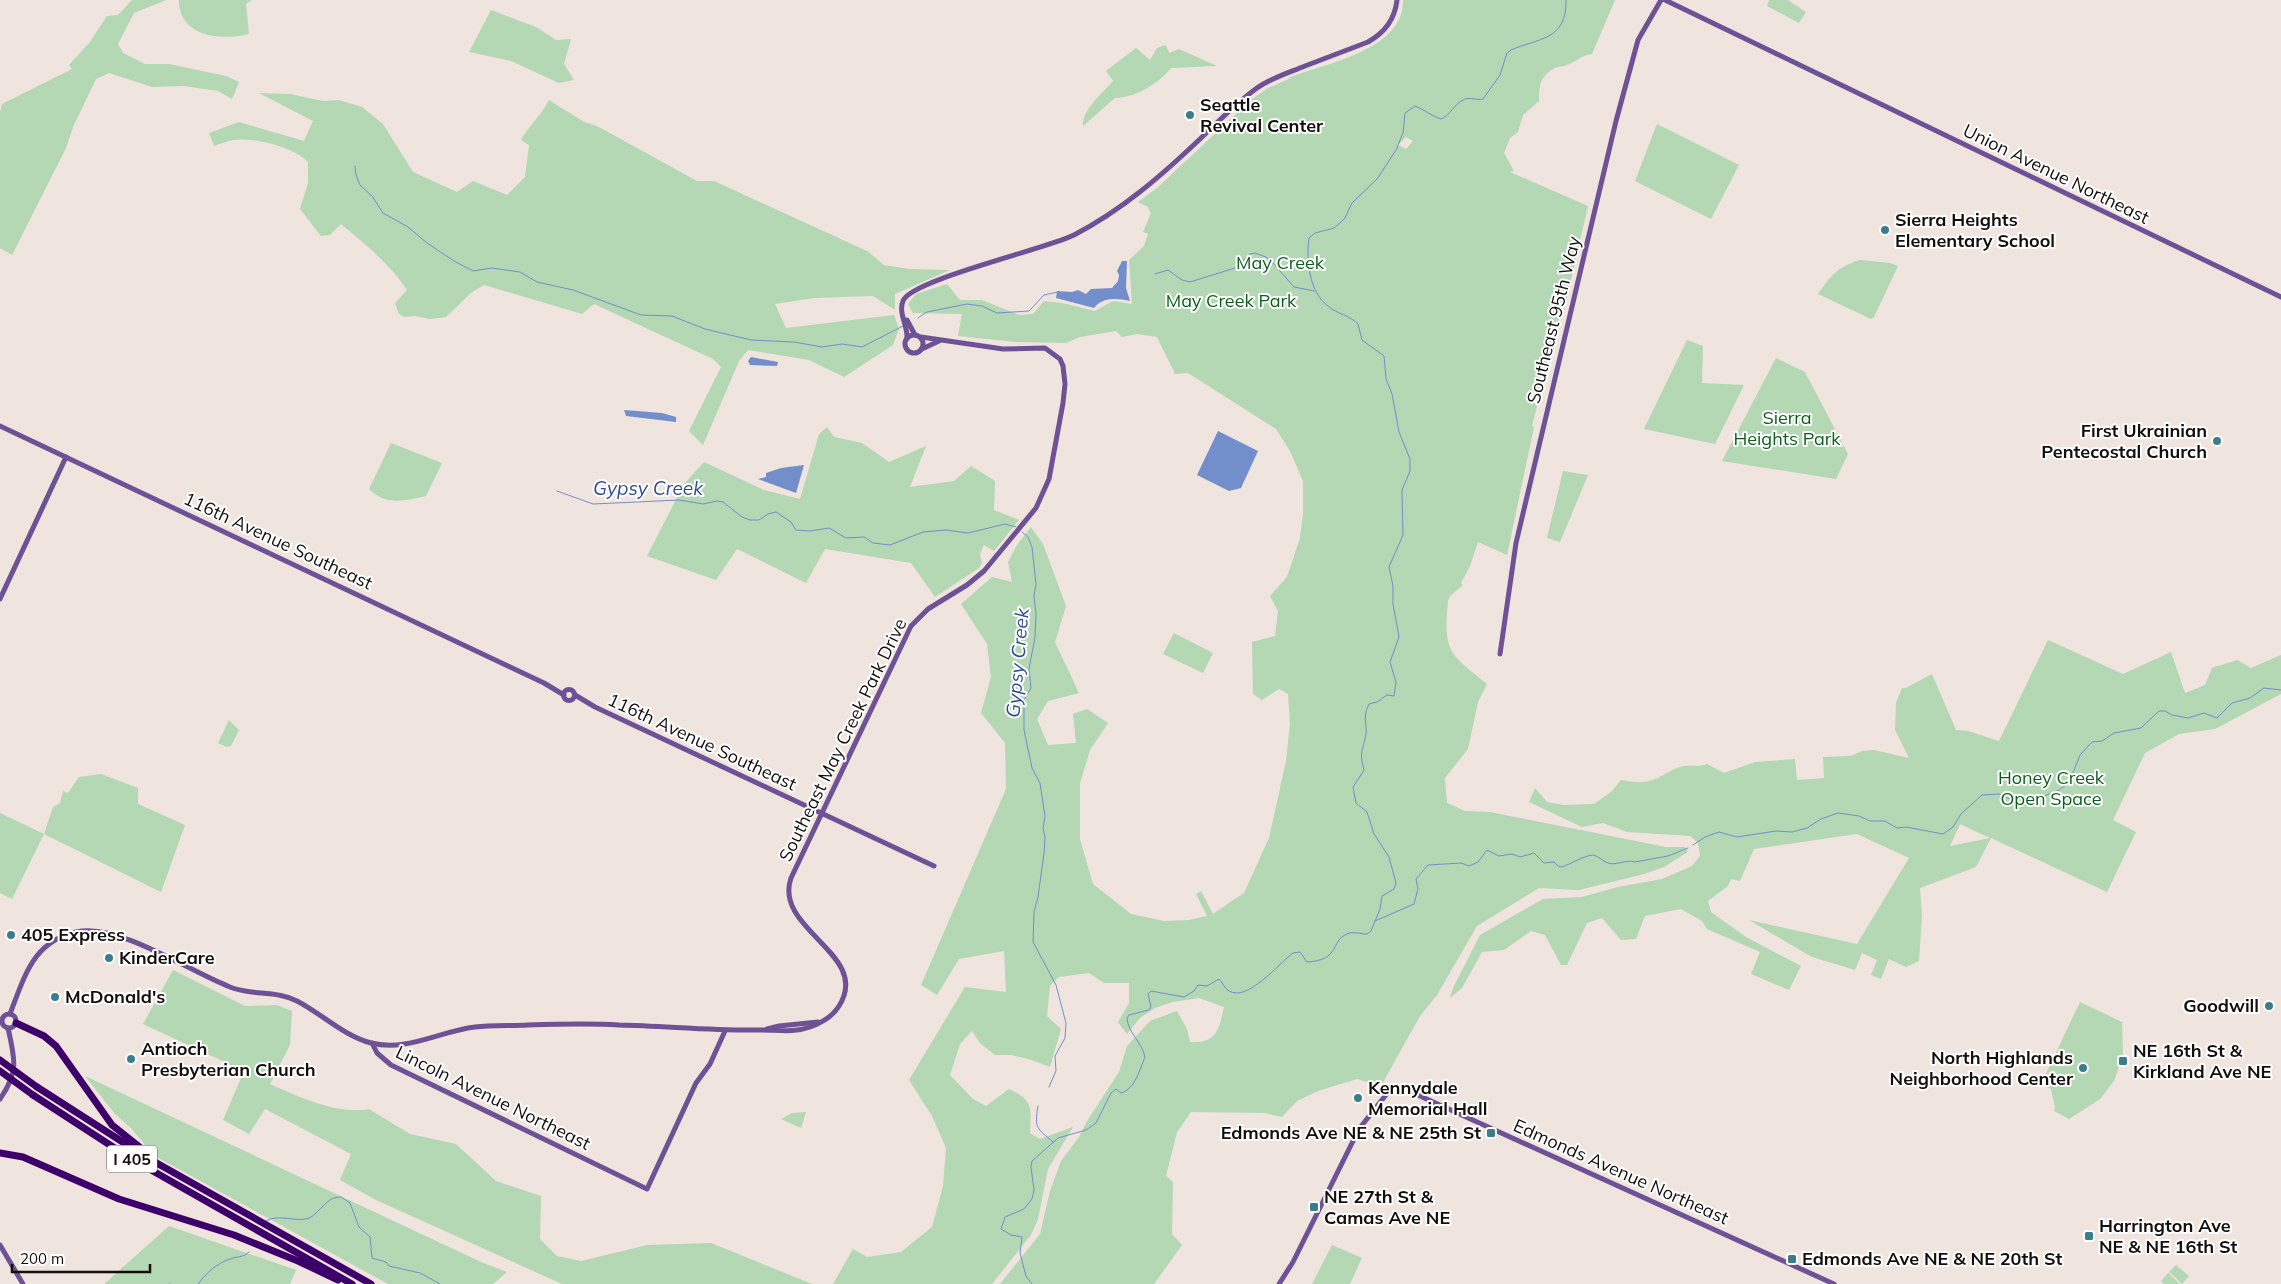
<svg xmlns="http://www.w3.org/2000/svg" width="2281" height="1284" viewBox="0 0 2281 1284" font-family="Mulish,sans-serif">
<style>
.green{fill:#b4d7b4;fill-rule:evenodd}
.water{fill:#738fcb}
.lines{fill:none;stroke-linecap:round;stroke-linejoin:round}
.stream{stroke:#738fcb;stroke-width:1}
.secondary{stroke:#6e5295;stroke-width:5}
.highway{stroke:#3d006b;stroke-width:7}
.highway-bridge{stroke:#3d006b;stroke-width:7}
.poi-dot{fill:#3a7d8d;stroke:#fff;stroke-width:2}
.labels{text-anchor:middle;stroke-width:4;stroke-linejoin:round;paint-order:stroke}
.shield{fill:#fff;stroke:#5a5756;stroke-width:1}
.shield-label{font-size:16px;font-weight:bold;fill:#130f0d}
.poi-label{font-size:18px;font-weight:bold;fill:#130f0d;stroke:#fff;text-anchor:start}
.street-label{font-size:18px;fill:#130f0d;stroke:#fff}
.park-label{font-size:18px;fill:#0b5e19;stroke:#fff}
.water-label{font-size:19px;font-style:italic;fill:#2e4c95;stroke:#fff}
</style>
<rect width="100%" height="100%" fill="#f0e4de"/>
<!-- green -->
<g class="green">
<path d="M132,0h34l-32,13 -16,31 5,9 22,11h24l57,12 13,6 -7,17 -14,-8 -34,-5 -32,1 -43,-14 -13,6 -23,48 -7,21 -54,107 -12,-7v-136l2,-8 70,-35 -3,-4 21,-23 17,-26 11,-1z"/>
<path d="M179,0h73l-6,4 3,30c-28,7 -70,3 -70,-34z"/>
<path d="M1403,0h212l-23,54c-10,1 -17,8 -25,11 -4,2 -8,1 -12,3 -15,8 -16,17 -16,33l-16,14 -5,17 -8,6 -6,15 10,18 -4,1 78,34 -24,105 -1,-7 -31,122 2,1 -27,128 -29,-13 -8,24 -9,17 2,2 -13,11 -2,5c-5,51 1,52 39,83l-9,18 -10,47 -23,29 2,25 18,8 25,1 176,35h19l3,5 -24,15 -20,7 -65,16 -40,-2 -62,38 -40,69 -17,21 -39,70 -24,-7 -39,12 -21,10 -15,16 -17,-4 -74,-1 -14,20 -11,44 7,6 -1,52 10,11 -28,39h-154l40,-50 10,-43 11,-30 18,-24 8,-16 32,-49 8,-26 23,-25 27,-10 10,18 3,13c27,2 29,-13 34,-35l-25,-9 -26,4 -18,6 -15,10 -13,16 -9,-12 11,-19v-20h-25l-15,-10 -30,4 -9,9 -3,30 14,13 -11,38 -18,-7 -21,-5h-16l-15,-12 -8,-12 -12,13 -10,31 23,24 13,7 23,-17c25,11 22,19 21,44l10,6 33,-12 -25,42 -10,50 -7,16 -39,49h-159l20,-35 14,8 34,-5 31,-25 11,-41 3,-38 -14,-32 -23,-36 56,-93 41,5 -2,-41 -45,8 -22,36 -16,-10 85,-196 -1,-46 -24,-30 10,-36 -4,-33 -26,-40 31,-27 20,5 -4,-20 9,-17 14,-18 12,17 23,62 -11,36 24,51 -31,8 -11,18 11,26 28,-2 -3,-29 14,-5 21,14 -18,27 -10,33v56l13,45 38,30 33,7 25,-1 18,-4 -11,-22 5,-3 12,23 31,-21 25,-55 17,-77 4,-38 -2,-29 -9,-5 -17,11 -9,-6 -1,-52 23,-6 3,-25 -8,-15 17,-19 13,-39 3,-24v-33l-13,-30 -14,-22 -88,-56 -13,1 -18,-37 -20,-3 -15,3 -6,-6 -36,6 -14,6 -50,-1 -58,-6 4,-22 -49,-1 -5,-9 8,-10 31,-10 13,16h22l37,15 14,-1 11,-13 18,2 33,8 18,-10 19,3 -3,-44 15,-14 4,-12 -5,-2 8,-19 -3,-6 -10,-5 19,-14 95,-89 16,-11 21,-9 -1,-1c37,-15 116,-27 115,-78zM1406,137l7,4 -7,8 -8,-4z"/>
<path d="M1769,0h19l18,12 -7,11 -32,-17z"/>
<path d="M491,10l45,17 20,13 15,-1 -7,25 10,16 -15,3 -48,-22 -42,-9z"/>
<path d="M1166,45l3,8 10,-4 38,17 -46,2c-13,16 -36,30 -56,30l-32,28c-1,-17 20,-33 30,-45l-7,-10 30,-23 14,12 7,-12z"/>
<path d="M259,93l31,1 33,7 16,-1 23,7 21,17 30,48 44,20 16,-11 34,14 18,-18 4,-32 -8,-5c8,-15 20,-24 28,-40l35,22 13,4 100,55h17l153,70 17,14 25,4 41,1 -55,24v16l-22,-14 -59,2 -39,6 11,24 108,-13 5,14 -6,16 -49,32 -35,-17 -61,-10 -9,11 -36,84 -14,-14 32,-64 -8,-8 -119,-55 -12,10 -98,-29 -12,7 -26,25 -16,2 -15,-3 -11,1 -5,-3 -4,-11 12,-13c-17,-26 -42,-46 -66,-66l-11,11 -9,1 -21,-27 8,-26v-21c-15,-15 -53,-25 -75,-22 -6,1 -13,4 -19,6l-5,-13 30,-11 65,19 9,-20z"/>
<path d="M1657,124l82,41 -28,54 -76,-38z"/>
<path d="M1860,260l30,3 8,3 -24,51 -3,2 -53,-25c13,-19 20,-27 42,-34z"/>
<path d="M1687,340l16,6 -1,37 42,2 -29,59 -71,-15z"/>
<path d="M1776,358l29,14 43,82 -12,25 -114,-18z"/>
<path d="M827,427l7,10 28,6 27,19 37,-16 -16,41 44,-6 17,-15 24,15 -1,29 25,10 -25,31 -10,-6 -4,9 2,9 -3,5 -44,29 -24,-34 -86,-14 -19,34 -69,-34 -21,31 -69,-24 37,-72 20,-22 60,28 36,9 19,-65z"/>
<path d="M391,443l51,20 -16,33c-21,5 -40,10 -57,-7z"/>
<path d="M1563,471l25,4 -28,67 -13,-4z"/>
<path d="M1174,633l39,20 -10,20 -40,-19z"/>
<path d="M2048,640l75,34 48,-22 14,41 20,-8 7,-17 25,-8 14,8 30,-13v39l-66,35 -36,5 -34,19 -32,67 23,12 -29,60 -116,-54 -15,29 -56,21 2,28 -3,45 -13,6 -17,-8 -8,20 -10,-4 6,-15 -15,-7 -7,17 -43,-13 -63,-37 108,24 52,-86 -52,-24 -103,15 -14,32 -9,-2 -3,7 -20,15 3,11 35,25 55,29 -12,24 -38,-16 9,-22 -53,-23 -5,-8 -21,-12 -36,7 -9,23 -15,1 -19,-22 -15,5 -20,42h-6l-16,-30 -14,-4 -27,19 -22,2 -20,36 -12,10 3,-10 27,-53 63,-36 39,-2 36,-10 44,-8 30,-13 8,-10 -2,-13 -8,-7 -63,-4 -24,-9 -21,4 -53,-25 6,-14 12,14 16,3 31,-1 17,-12 10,-12c12,2 22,4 34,-1 10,-4 18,-11 29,-13 8,-1 15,1 23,-2l17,9 31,-11 40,-3 2,21 27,-2 -1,-21 28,-1 11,-5 12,-1 35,8 -14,-28 1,-27 6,-15h4l26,-14 24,56 12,1 31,10zM1960,824l30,14 -40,8z"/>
<path d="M229,720l10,10 -8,16 -4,1 -9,-4z"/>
<path d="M101,774l37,14v16l47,21 -24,67 -117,-58 -32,65 -12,-6v-80l44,21 9,-27 7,-4 3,-12 5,2 11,-16z"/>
<path d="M173,970l72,36 32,-1 15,6 -2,34 -20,39c29,13 67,31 99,25l41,25 46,10 40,37 45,15 -1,43 17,17 24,5 66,-16 64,-2 101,41h-250l-186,-84 -36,-20 11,-26 -86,-45 -16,25 -26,-14 21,-49 -101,-47z"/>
<path d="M2080,1002l42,20 1,33 -9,26 -14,18 -31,20 -15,-8 1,-3 -4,-19 -5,-2 2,-4 -4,-5z"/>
<path d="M85,1076l396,186 26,10 -14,12h-105l-235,-129 -21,-26 -17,-15z"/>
<path d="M806,1112l-5,16 -20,-9 11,-6z"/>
<path d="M169,1226l127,44 -6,14h-186z"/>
<path d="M1332,1245l30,13 -12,26h-38z"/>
<path d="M2176,1265l13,11 -7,8 -13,-12z"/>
<path d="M2168,1273l12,11h-16l-3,-3z"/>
</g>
<!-- water -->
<g class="water">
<path d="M1122,261h5l-1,27 4,13c-13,-3 -28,-4 -36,7l-38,-10 1,-7 15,1 6,-2 8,4 5,-5 21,-1 6,-7 1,-6 -2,-4z"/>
<path d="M751,357l27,5 -1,4 -27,-1 -2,-4z"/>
<path d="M624,410l38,3 14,4v5l-50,-6z"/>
<path d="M1218,431l40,20 -17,37 -12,3 -32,-16z"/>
<path d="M804,465l-8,28 -38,-14 8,-2v-4l15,-5z"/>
</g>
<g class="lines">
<!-- stream -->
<g class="stream">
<path d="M355,166l1,9 4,10 12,11 11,17 25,14 19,16 27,18 19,10 19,-3 28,4 17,10 36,8 68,25 31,1 33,13 46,11 43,2 28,5 20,-3 20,3 41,-21"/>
<path d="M1155,274l13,-4 14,10 8,2 45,-14 15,-14 5,-1 11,4 7,6 21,24 20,4"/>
<path d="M918,318l9,-6 40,-8 15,2 15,7 32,-2 15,-16 14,-3"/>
<path d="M557,491l36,13 86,-4 24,4 14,-3 6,1 19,15 8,3h9l9,-6 8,-2 15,10 5,8 14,1 19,-3 17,10 18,-1 9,6 17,2 33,-13 23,-2 22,3 37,-9 11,3"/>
<path d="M1022,532l6,5 4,10 4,37 -2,12 2,18 -1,23 -6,32 2,19 -7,12v30l8,38 8,15 5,33 -2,12 2,10 -1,15 -6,44 -4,15 -1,30 23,43 10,38 -1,15 -10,18 1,15 -7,16"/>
<path d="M1693,845l12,-8 14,-5 18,5 39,-6 16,1 15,-4 14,-9 17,-6 21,3 11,5h15l12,7 9,-1 37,7 10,-7 8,-13 21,-19 17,-1 11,5 29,-1 20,-8 10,-7 11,-28 12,-13 10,-1 12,-8 27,-5 18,-17h6l7,4 16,3 16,-5 13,5 15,-15 18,-5 14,-10 17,2"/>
<path d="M1375,921l39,-17 4,-15 -2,-10 12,-14 33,-2 8,3 9,-4 9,-12 12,6 13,-2 8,3 14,-4 10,10 10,-1c2,2 4,4 6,5 4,1 24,-12 33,-12 6,1 9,6 15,8 8,3 18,-4 27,-1l33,-6 20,-8"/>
<path d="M1038,1106c-4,23 -1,22 15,36"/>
<path d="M266,1221c11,-8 32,2 43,-3 11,-5 18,-22 32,-21l9,6 9,24 11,10 2,21 14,4 3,4 31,7 20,11"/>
<path d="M169,1284h1"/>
<path d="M198,1284c8,-11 19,-21 32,-25 7,-3 13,-1 19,-7"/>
<path d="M1032,1284l-6,-8 -6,-23 2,-16 -11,-2 -10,-6 4,-12 19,-8 8,-10 2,-9 -3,-23 1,-6 26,-23 28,-8 10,-7 15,-30 5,-4 5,4c14,-4 19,-24 24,-36 -3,-15 -17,-24 -18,-39l2,-3 20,-5 2,-3 -3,-13 3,-3 33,6 10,-6 4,-6 9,1 12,-7c4,4 5,9 10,12 19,11 49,-27 64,-38l7,-1 7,10c34,-2 23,-21 40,-28 5,-3 14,0 20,0l4,-3 9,-22 2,-13 12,-7 2,-6 -7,-26 -15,-23 -7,-22 -11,-9 -3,-16 11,-17c-4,-17 -3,-15 1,-31 4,-13 -4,-20 4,-35l8,-2 10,-7 7,1 2,-14 -6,-20 9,-25 -6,-33v-18l-4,-19 14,-32 -1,-45 8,-19v-12l-11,-27 -7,-38 -6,-15 -2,-23 -22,-16 -4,-16c-9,-9 -21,-10 -30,-18 -19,-14 -22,-46 -19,-68l6,-5 19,-5 6,-5 5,-5 7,-15 25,-24 19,-29 7,-17 2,-20 10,-7c9,3 16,10 26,13 10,-4 13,-15 22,-19 7,-4 13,1 20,-1l17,-24 7,-22 4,-3c27,-12 56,-9 55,-50"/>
</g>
<!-- secondary -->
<g class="secondary">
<path d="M1665,0l616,297"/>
<path d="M907,320l8,15"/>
<circle cx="914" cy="344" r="9"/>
<path d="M907,338c1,-12 -9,-25 -4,-37 7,-21 143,-52 171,-66 48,-25 87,-59 126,-96 18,-17 36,-36 57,-51 14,-10 31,-15 48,-22 21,-8 42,-16 63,-24 16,-9 27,-23 29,-42"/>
<path d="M922,349l17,-8"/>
<path d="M0,426l544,257 20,12"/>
<path d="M0,599l66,-142"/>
<path d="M1500,654l16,-111 100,-422 22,-81 23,-40"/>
<circle cx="569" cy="695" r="5.5"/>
<path d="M575,695l20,12 339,159"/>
<circle cx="9" cy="1021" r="7"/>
<path d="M10,1014c15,-39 24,-76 72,-83 40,-5 109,41 148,56 21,9 46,3 67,14 25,13 47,35 74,42 36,9 69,-12 104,-16 17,-2 36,-1 53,-2 30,-1 61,-2 91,0 48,1 94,6 143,5 16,0 32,3 48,-3 11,-4 23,-11 29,-21 33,-52 -66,-76 -48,-128l120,-252 17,-17 39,-24 17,-14 52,-63 13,-29 14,-76 2,-19 -2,-18 -3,-7 -15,-11 -42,1 -82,-12"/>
<path d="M767,1029l12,-3 39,-4"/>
<path d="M372,1043l5,10 14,12 256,124 49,-106 14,-19 15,-33"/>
<path d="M0,1099c19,-27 15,-40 8,-71"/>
<path d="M0,1245l23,39"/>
<path d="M1279,1284l14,-22 66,-133 30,-38 10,-3 10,3 425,193"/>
</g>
<!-- highway -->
<g class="highway">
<path d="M16,1023l28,13 12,10 56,79 35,28"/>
<path d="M37,1087l109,70 225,127"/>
<path d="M33,1095l97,63 222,126"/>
<path d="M0,1153l23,4 96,42 115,36 64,26 40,19"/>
</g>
<!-- highway-bridge -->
<g class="highway-bridge">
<path d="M0,1060l37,27"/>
<path d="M0,1071l33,24"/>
</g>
</g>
<!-- markers -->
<g class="poi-dot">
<circle cx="1190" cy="115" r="5"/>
<circle cx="1885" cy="230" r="5"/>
<circle cx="2217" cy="441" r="5"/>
<circle cx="11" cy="935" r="5"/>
<circle cx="109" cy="958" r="5"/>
<circle cx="55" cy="997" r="5"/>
<circle cx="2269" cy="1006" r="5"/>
<circle cx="131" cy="1059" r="5"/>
<rect x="2118" y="1056" width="10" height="10" rx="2.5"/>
<circle cx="2083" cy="1068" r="5"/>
<circle cx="1358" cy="1098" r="5"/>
<rect x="1486" y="1128" width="10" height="10" rx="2.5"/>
<rect x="1309" y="1202" width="10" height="10" rx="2.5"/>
<rect x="2084" y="1231" width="10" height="10" rx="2.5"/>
<rect x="1787" y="1254" width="10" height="10" rx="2.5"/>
</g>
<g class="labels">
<!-- shield labels -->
<rect class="shield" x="107" y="1145.5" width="50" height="27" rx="4"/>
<g class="shield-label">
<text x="132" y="1165">I 405</text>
</g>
<!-- poi labels -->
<g class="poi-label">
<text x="1200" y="111">Seattle<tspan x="1200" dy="21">Revival Center</tspan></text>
<text x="1895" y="226">Sierra Heights<tspan x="1895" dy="21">Elementary School</tspan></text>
<text x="2207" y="437" text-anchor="end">First Ukrainian<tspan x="2207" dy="21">Pentecostal Church</tspan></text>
<text x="21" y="941">405 Express</text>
<text x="119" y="964">KinderCare</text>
<text x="65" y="1003">McDonald's</text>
<text x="2259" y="1012" text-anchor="end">Goodwill</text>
<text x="141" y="1055">Antioch<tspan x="141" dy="21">Presbyterian Church</tspan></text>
<text x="2133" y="1057">NE 16th St &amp;<tspan x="2133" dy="21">Kirkland Ave NE</tspan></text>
<text x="2073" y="1064" text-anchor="end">North Highlands<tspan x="2073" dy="21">Neighborhood Center</tspan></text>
<text x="1368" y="1094">Kennydale<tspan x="1368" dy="21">Memorial Hall</tspan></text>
<text x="1481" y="1139" text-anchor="end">Edmonds Ave NE &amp; NE 25th St</text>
<text x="1324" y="1203">NE 27th St &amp;<tspan x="1324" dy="21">Camas Ave NE</tspan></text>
<text x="2099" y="1232">Harrington Ave<tspan x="2099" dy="21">NE &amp; NE 16th St</tspan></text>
<text x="1802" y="1265">Edmonds Ave NE &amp; NE 20th St</text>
</g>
<!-- street labels -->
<g class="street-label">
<text transform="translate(2056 174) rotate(26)" y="6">Union Avenue Northeast</text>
<text transform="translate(1554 320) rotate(-76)" y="6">Southeast 95th Way</text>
<text transform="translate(278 541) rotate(25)" y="6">116th Avenue Southeast</text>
<text transform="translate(843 740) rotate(-64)" y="6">Southeast May Creek Park Drive</text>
<text transform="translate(702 742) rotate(25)" y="6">116th Avenue Southeast</text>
<text transform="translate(493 1098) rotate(26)" y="6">Lincoln Avenue Northeast</text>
<text transform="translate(1621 1172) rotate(24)" y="6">Edmonds Avenue Northeast</text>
</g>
<!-- park labels -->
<g class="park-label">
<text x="1280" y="269">May Creek</text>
<text x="1231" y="307">May Creek Park</text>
<text x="1787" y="424">Sierra<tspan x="1787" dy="21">Heights Park</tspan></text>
<text x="2051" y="784">Honey Creek<tspan x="2051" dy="21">Open Space</tspan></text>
</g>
<!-- water labels -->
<g class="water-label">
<text x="648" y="495">Gypsy Creek</text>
<text transform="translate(1017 663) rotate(-85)" y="7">Gypsy Creek</text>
</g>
</g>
<!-- scale -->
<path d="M12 1264v8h138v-8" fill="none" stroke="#130f0d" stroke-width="2.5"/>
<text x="20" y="1264" font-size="15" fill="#130f0d" stroke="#ffffff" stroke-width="4" paint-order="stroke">200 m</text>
</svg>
